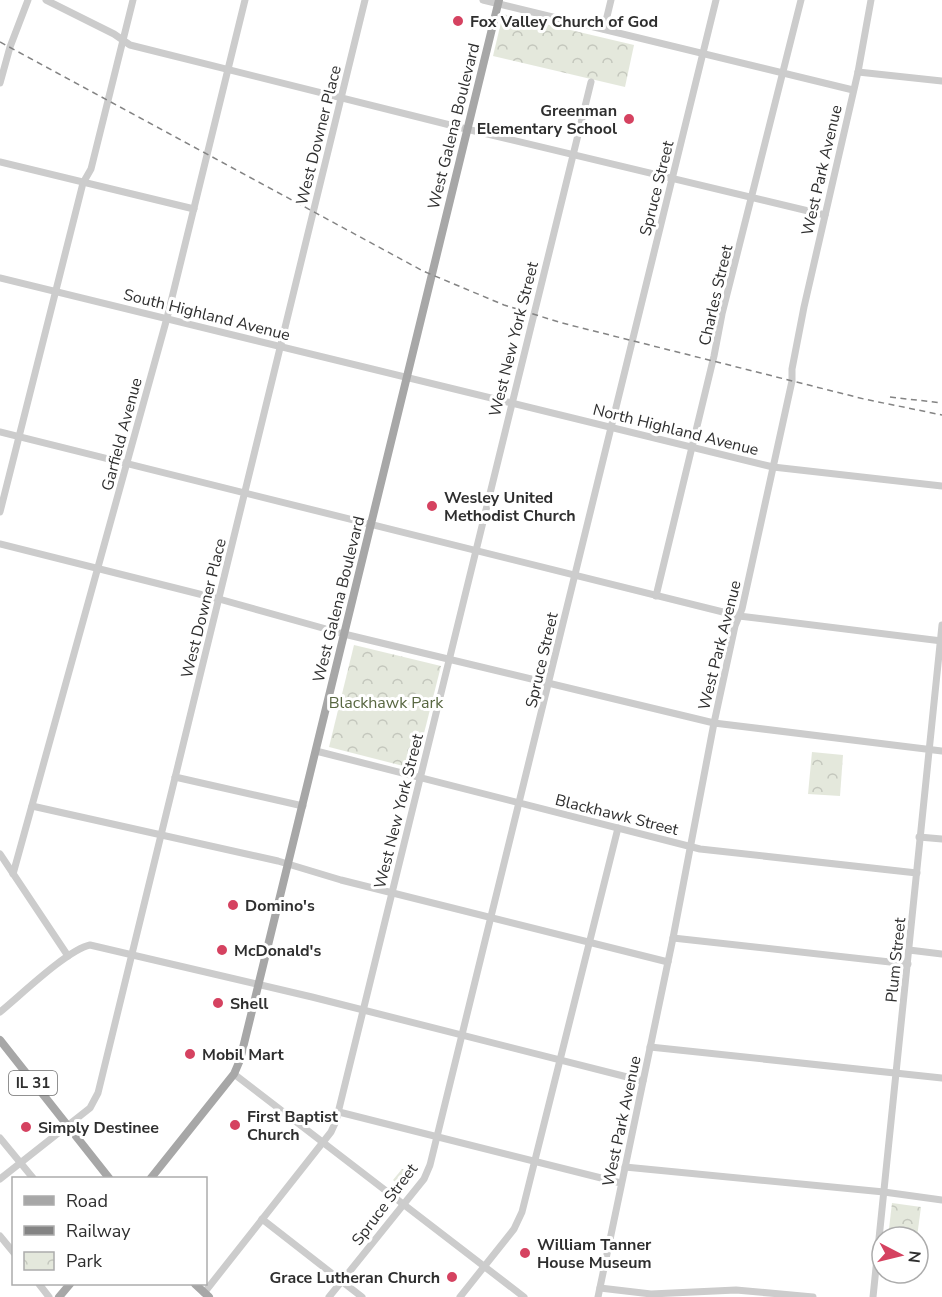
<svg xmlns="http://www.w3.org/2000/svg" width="942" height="1297" viewBox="0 0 942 1297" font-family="'Nunito Sans',sans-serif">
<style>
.park{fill:url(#park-crowns)}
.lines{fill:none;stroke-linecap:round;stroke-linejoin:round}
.minor{stroke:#ccc;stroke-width:7}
.major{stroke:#a7a7a7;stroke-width:8}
.rail{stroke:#848484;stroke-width:1.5;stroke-dasharray:6 4.5;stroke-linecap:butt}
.poi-dot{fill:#d54260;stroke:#fff;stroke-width:2}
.labels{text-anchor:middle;stroke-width:6;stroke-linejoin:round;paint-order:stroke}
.shield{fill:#fff;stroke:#6d6d6d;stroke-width:1.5}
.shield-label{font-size:15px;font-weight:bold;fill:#2f2f2f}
.poi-label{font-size:16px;font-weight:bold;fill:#2f2f2f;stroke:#fff;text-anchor:start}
.street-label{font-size:16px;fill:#2f2f2f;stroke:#fff}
.park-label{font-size:16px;fill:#586741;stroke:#fff}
</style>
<defs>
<pattern id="park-crowns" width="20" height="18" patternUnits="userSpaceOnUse" patternTransform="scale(1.5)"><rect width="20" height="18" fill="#e4e8dc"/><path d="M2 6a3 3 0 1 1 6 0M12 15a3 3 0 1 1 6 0" fill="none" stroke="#c4c7bd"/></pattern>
</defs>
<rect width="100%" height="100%" fill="#fff"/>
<!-- park -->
<g class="park">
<path d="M503,14l131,31 -9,42 -132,-31z"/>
<path d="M354,645l87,21 -26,103 -86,-22z"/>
<path d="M812,752l31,3 -3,41 -32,-2z"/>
<path d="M402,1169h17l-15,20 -11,-9z"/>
<path d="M892,1203l29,4 -4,30h-29z"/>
</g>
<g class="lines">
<!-- minor -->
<g class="minor">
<path d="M46,0l68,34 16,11 328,82 367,88"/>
<path d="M483,0l370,90"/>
<path d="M604,29l7,-29"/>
<path d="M858,72l84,9"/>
<path d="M0,83l10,-36 18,-47"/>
<path d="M0,162l194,47"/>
<path d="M0,278l773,189 169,19"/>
<path d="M0,432l739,184 203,25"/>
<path d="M0,512l83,-329 8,-14 42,-169"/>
<path d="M0,544l219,55 125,35 370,89 228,28"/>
<path d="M656,596l58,-240 8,-42 79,-314"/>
<path d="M316,751l384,98 217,24"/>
<path d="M175,777l128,29"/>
<path d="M32,806l246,55 63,19 327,82"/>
<path d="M919,837l23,2"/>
<path d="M0,854l68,102"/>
<path d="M13,874l154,-556 78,-318"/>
<path d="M673,938l235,26"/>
<path d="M909,950l33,4"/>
<path d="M0,1012c21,-17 67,-62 90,-67l222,52 331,84"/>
<path d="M650,1047l292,31"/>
<path d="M234,1074l290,223"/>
<path d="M339,1112l282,71"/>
<path d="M0,1138l33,40"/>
<path d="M625,1167l259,25 58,8"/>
<path d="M0,1179l90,-71 8,-15 267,-1093"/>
<path d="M262,1219l100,78"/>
<path d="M0,1236l14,17"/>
<path d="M39,1284l10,13"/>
<path d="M600,1288l51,6 85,-4 77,7"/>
<path d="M204,1293l127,-161 5,-11 255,-1039"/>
<path d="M329,1297l95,-118 6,-14 286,-1165"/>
<path d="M460,1297l54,-68 8,-17 96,-384"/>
<path d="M598,1297l75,-359 41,-215 21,-97 7,-17 50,-228v-12l12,-62 54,-235 13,-72"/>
<path d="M873,1297c25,-224 44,-448 69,-672"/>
</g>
<!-- major -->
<g class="major">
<path d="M0,1040l109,138"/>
<path d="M151,1178l83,-104 6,-14 259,-1060"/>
<path d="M195,1284l14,13"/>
<path d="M59,1297l11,-13"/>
</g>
<!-- rail -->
<g class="rail">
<path d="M0,42l423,229 81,34 58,18 302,76 78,16"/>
<path d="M890,397l52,6"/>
</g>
</g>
<!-- markers -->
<g class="poi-dot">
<circle cx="458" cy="21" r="6"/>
<circle cx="629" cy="119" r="6"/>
<circle cx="432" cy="506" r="6"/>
<circle cx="233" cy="905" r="6"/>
<circle cx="222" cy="950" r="6"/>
<circle cx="218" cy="1003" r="6"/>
<circle cx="190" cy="1054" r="6"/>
<circle cx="235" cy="1125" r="6"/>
<circle cx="26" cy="1127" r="6"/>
<circle cx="525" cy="1253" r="6"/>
<circle cx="452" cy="1277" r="6"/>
</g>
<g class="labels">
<!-- shield labels -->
<rect class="shield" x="9" y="1071" width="48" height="24" rx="4.5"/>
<g class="shield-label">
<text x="33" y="1088">IL 31</text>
</g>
<!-- poi labels -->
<g class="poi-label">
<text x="470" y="27">Fox Valley Church of God</text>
<text x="617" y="116" text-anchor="end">Greenman<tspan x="617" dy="18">Elementary School</tspan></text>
<text x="444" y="503">Wesley United<tspan x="444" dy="18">Methodist Church</tspan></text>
<text x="245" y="911">Domino's</text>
<text x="234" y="956">McDonald's</text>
<text x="230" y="1009">Shell</text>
<text x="202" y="1060">Mobil Mart</text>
<text x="247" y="1122">First Baptist<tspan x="247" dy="18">Church</tspan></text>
<text x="38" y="1133">Simply Destinee</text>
<text x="537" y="1250">William Tanner<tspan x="537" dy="18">House Museum</tspan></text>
<text x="440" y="1283" text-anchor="end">Grace Lutheran Church</text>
</g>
<!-- street labels -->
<g class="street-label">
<text transform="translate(453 126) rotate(-76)" y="6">West Galena Boulevard</text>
<text transform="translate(318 135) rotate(-76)" y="6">West Downer Place</text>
<text transform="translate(821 170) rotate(-77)" y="6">West Park Avenue</text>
<text transform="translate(656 188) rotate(-76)" y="6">Spruce Street</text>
<text transform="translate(715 295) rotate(-77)" y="6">Charles Street</text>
<text transform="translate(207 314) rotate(14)" y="6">South Highland Avenue</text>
<text transform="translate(513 339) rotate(-76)" y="6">West New York Street</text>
<text transform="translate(676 429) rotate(14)" y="6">North Highland Avenue</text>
<text transform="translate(121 434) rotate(-75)" y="6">Garfield Avenue</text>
<text transform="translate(338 599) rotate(-76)" y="6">West Galena Boulevard</text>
<text transform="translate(203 608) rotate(-76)" y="6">West Downer Place</text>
<text transform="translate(719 645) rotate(-76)" y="6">West Park Avenue</text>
<text transform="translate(541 660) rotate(-77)" y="6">Spruce Street</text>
<text transform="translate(398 811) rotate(-76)" y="6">West New York Street</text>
<text transform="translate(617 814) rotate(14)" y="6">Blackhawk Street</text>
<text transform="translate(895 960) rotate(-84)" y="6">Plum Street</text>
<text transform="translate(621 1121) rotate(-78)" y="6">West Park Avenue</text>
<text transform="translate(384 1204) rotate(-53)" y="6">Spruce Street</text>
</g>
<!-- park labels -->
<g class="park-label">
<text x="386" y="708">Blackhawk Park</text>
</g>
</g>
<!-- legend -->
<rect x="12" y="1177" width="195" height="108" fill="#ffffff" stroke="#acacac" stroke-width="1.5"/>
<rect x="24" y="1196" width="30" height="9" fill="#a7a7a7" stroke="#acacac" stroke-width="1.5"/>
<text x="66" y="1207" font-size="18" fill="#2f2f2f">Road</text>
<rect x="24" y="1226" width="30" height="9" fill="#848484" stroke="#acacac" stroke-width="1.5"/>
<text x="66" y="1237" font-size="18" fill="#2f2f2f">Railway</text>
<rect x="24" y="1252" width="30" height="18" fill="url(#park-crowns)" stroke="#acacac" stroke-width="1.5"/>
<text x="66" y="1267" font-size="18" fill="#2f2f2f">Park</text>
<!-- north arrow -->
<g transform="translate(900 1255) rotate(97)"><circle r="28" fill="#ffffff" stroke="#acacac" stroke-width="1.5"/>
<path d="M0-4.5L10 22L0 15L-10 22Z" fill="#d54260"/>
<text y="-9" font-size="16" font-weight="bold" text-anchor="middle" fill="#2f2f2f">N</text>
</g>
</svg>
